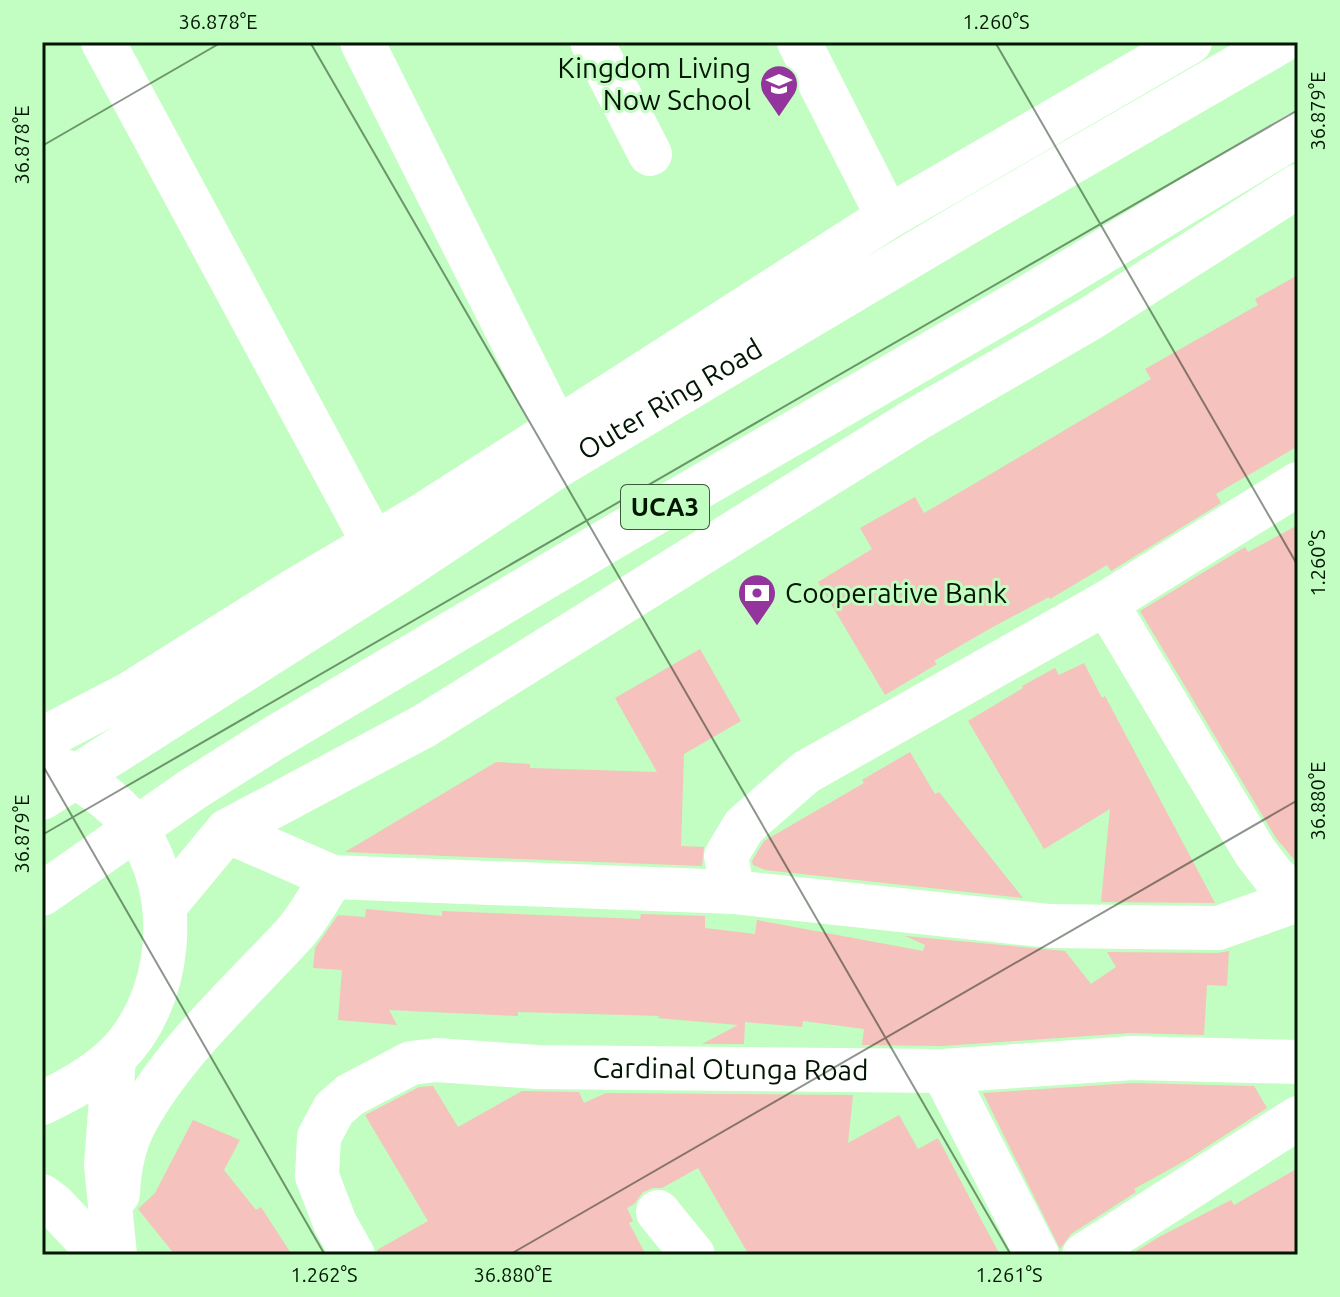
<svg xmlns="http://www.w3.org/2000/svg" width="1340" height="1297" viewBox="0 0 1340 1297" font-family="Ubuntu,sans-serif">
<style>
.building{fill:#f5c2bd}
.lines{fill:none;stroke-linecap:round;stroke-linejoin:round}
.minor{stroke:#fff;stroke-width:44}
.major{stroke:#fff;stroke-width:44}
.ticks{fill:none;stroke:#021603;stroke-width:2;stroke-opacity:0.45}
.labels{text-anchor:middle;stroke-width:6;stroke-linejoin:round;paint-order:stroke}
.shield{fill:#c2fdc1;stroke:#3c5b3c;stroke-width:2}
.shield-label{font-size:26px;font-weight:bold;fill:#021603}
.poi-label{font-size:28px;fill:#021603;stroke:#c2fdc1;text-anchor:end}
.street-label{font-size:28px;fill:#021603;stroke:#c2fdc1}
.neatline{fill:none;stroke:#021603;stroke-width:3}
.ticks-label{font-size:20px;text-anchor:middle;fill:#021603}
</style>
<rect width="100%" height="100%" fill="#c2fdc1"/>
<!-- building -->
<g class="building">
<path d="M1298,275v171l-82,48 5,9 -110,68 -4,-6 -57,34 -1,-2 -58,31 -57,33 3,3 -52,31 -67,-113 54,-33 -12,-21 55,-31 9,16 55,-32 172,-102 -6,-10 113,-64 -3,-6z"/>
<path d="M1298,525v339l-22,-26 -136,-227 105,-64 3,5z"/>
<path d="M700,649l41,72 -57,33 -3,92 23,1 -2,19 -357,-14 151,-90 34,2v4l127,4 -42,-74z"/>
<path d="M1084,663l18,35 3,-2 110,207 -114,-1 9,-93 -66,40 -76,-128 55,-33 -1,-2 33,-18 4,7z"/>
<path d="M910,752l25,42 4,-2 84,106 -258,-28 -12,-5 -1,-4 12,-20 100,-58 -2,-3z"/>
<path d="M366,909l76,7v-5l198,8 1,-5 64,2v12l50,6 2,-14 166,31 2,-6 -20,-9 160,15 26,33 25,-17 -9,-15 111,1 11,-2 -2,35 -20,-1 -3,50 -74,-2 -188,13 -80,-1 2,-16 -61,-8 -1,6 -57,-5 -1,22h-42l36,-19 -81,-7 3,-2 -142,-4v4l-129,-6 8,15 -59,-5 4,-50 -29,-2 2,-20 23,-33 27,2z"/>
<path d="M1133,1083l121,3 13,22 -79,51 -54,30 2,3 -65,42 -11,15 -77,-156z"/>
<path d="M433,1086l25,41 64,-36 57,1 5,11 22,-10 247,2 -5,48 51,-28 19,34 20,-11 62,117h-251l-51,-87 -36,20h-9l-10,4 -9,12 -7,4 6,13 -4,2 17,32h-268l-1,-5 51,-29 -63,-106 54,-28z"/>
<path d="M193,1120l47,20 -16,30 32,40 5,-3 31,48h-117l-37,-46 17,-16z"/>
<path d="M1298,1168v87h-168l29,-18 72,-37 3,5z"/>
</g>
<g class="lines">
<!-- minor -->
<g class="minor">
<path d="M103,42l271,502"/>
<path d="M362,42l195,388"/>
<path d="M592,42l58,112"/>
<path d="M799,42l89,175"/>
<path d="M1106,603l149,249 20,26 23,17"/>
<path d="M227,831l105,46 401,15 -7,-36 18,-30 62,-54 300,-169 192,-119"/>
<path d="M733,892l317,34 168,2 80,-28"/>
<path d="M943,1071l94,184"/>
<path d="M118,1194c1,-24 6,-50 17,-71 39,-72 105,-130 159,-189 15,-17 26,-38 38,-57"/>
<path d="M658,1212l35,43"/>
<path id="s1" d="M353,1255l-18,-32 -18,-47 2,-39 15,-28 16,-14 61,-32 25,-3 101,7 406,4 189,-13 166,4"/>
<path d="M1084,1255l214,-137"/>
</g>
<!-- major -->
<g class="major">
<path d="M42,739l89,-46 164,-103 126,-74 467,-299 302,-175"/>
<path id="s2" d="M42,798l356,-226 161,-107 421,-250 300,-173"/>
<path d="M42,894l151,-105 81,-51 343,-203 401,-232 280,-169"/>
<path d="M164,907l63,-76 197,-105 491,-306 176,-102 207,-132"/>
<path d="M114,1058l-8,107 9,90"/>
<path d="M42,1103c26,-12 51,-26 72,-45 59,-56 69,-166 20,-231 -21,-29 -51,-47 -82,-62"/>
<path d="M42,1196l12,9 47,50"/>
</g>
</g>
<!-- ticks -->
<path class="ticks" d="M310,42l701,1213M995,42l303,524M42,146l180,-104M42,764l283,491M42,835l1256,-725M509,1255l789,-455"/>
<!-- icons -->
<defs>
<g id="school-pin" transform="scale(2)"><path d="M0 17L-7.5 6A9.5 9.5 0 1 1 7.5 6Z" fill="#94359d" stroke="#c2fdc1"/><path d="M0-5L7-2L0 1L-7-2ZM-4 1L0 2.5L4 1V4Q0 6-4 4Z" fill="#fff"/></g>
<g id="bank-pin" transform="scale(2)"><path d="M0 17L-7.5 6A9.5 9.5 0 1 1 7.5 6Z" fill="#94359d" stroke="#c2fdc1"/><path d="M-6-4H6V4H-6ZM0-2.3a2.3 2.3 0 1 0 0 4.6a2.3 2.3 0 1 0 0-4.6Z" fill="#fff"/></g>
</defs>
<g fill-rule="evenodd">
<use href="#school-pin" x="779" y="84"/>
<use href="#bank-pin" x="757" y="593"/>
</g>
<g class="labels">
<!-- shield labels -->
<rect class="shield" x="621" y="485" width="88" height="44" rx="6"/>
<g class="shield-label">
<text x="665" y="516">UCA3</text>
</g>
<!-- poi labels -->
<g class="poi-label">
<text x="751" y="78">Kingdom Living<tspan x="751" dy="32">Now School</tspan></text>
<text x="785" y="603" text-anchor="start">Cooperative Bank</text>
</g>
<!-- street labels -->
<g class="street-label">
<text dy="10" stroke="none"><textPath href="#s2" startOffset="744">Outer Ring Road</textPath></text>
<text dy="10" stroke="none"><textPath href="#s1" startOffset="568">Cardinal Otunga Road</textPath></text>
</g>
</g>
<!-- border -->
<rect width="1340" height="1297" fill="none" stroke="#c2fdc1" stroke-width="88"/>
<rect x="44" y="44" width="1252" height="1209" class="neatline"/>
<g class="ticks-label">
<text x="218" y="29">36.878°E</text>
<text x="996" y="29">1.260°S</text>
<text transform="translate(1318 111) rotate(-90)" y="7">36.879°E</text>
<text transform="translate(22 145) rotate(-90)" y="7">36.878°E</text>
<text transform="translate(1318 563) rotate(-90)" y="7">1.260°S</text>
<text transform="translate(1318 801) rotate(-90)" y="7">36.880°E</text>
<text transform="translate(22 834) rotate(-90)" y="7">36.879°E</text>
<text x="324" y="1282">1.262°S</text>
<text x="513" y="1282">36.880°E</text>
<text x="1009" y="1282">1.261°S</text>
</g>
</svg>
